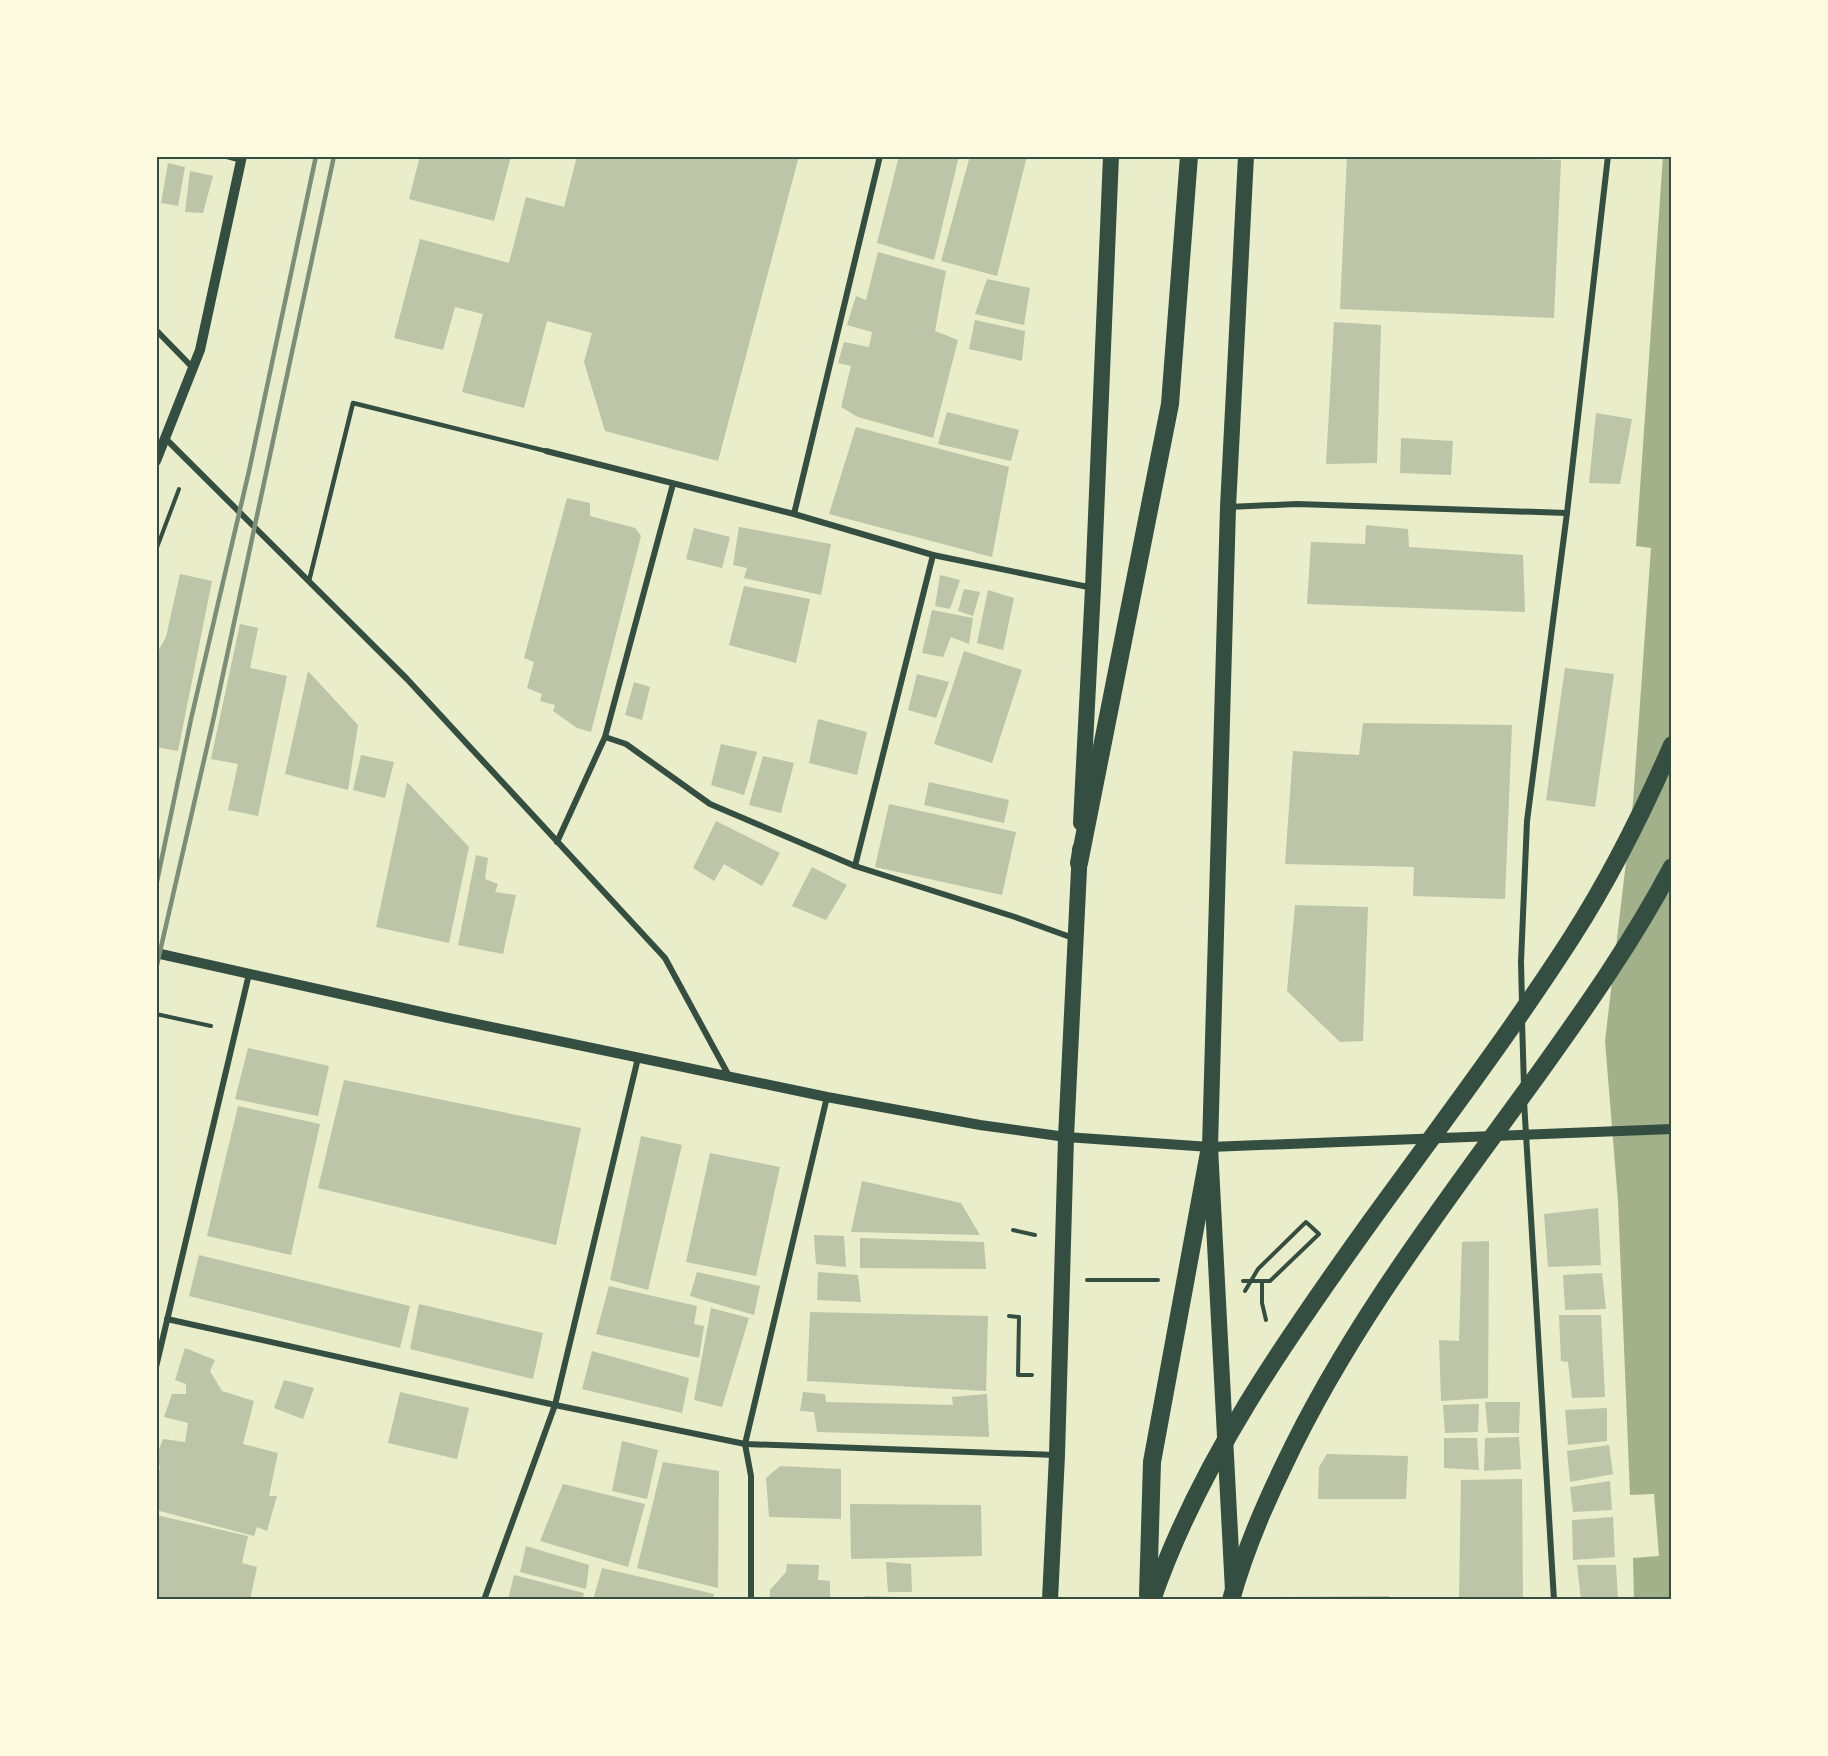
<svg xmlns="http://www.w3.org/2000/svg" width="1828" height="1756" viewBox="0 0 1828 1756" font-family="'Fira Sans',sans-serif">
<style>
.water{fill:#a3b18a}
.building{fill:#bcc5a7}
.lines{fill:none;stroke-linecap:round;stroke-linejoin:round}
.path{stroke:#344e41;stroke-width:4}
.service{stroke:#344e41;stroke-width:4.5}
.minor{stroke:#344e41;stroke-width:6}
.tertiary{stroke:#344e41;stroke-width:10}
.trunk{stroke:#344e41;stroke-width:16}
.motorway{stroke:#344e41;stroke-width:18}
.rail{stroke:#7c8e77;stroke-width:4.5}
.neatline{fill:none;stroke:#344e41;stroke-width:2}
</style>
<rect width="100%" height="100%" fill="#e9edc9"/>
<!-- water -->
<path class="water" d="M1663,156h9v1444h-38l-1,-42 26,-2 -5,-62 -24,1 -12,-294 -13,-160 28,-239 18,-254 -15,-2z"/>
<!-- building -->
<g class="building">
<path d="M420,156h91l-17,65 -85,-22z"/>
<path d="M577,156h222l-81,305 -113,-30 -21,-69 8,-29 -45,-12 -23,87 -62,-16 21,-78 -28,-7 -12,43 -49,-12 26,-99 89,24 17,-66 38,10z"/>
<path d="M899,156h60l-25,104 -57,-17z"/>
<path d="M970,156h57l-30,120 -56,-15z"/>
<path d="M1347,156h116l98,4 -7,158 -214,-9z"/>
<path d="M168,163l17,4 -7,39 -17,-3z"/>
<path d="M190,171l23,5 -10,37 -18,-1z"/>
<path d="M878,252l68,19 -11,60 23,9 -25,98 -75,-21 -17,-10 10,-41 -13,-3 6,-21 25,5 3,-15 -25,-7 9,-29 10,4z"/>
<path d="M987,279l43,9 -6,37 -49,-11z"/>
<path d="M975,320l50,11 -3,30 -53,-12z"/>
<path d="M1334,322l47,3 -4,138 -51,1z"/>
<path d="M947,412l72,18 -8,31 -73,-17z"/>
<path d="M1596,413l36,6 -12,65 -31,-1z"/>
<path d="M856,427l153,40 -17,90 -163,-43z"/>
<path d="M1401,438l52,3 -2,34 -51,-2z"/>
<path d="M567,498l23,5v13l45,12 6,8 -50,196 -14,-4 -24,-17 2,-6 -15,-4 2,-7 -15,-6 7,-26 -10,-4z"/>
<path d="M1366,525l42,4 1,18 114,8 2,57 -218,-8 4,-62 54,2z"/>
<path d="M739,527l92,17 -10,51 -77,-17 3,-10 -14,-3z"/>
<path d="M694,528l36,9 -8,31 -36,-9z"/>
<path d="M180,574l32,7 -34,170 -22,-4v-92l10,-18z"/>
<path d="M940,575l20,5 -10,29 -15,-3z"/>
<path d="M744,586l66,13 -14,64 -67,-18z"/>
<path d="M964,589l16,3 -7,24 -15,-5z"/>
<path d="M988,590l26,8 -11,52 -26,-7z"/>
<path d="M932,610l41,8 -4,26 -18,-7 -8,20 -21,-4z"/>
<path d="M240,624l18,4 -8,40 37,8 -29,140 -30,-6 10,-46 -27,-5z"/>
<path d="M964,651l58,19 -30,93 -58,-19z"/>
<path d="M1565,668l49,6 -19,133 -49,-7z"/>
<path d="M308,671l50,54 -10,65 -63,-16z"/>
<path d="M917,674l32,8 -13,36 -28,-8z"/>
<path d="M634,682l16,5 -8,33 -17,-5z"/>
<path d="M818,719l49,13 -10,43 -48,-12z"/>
<path d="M1363,723l149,2 -7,174 -92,-3 1,-29 -129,-3 8,-113 66,4z"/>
<path d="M721,744l36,8 -13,43 -33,-10z"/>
<path d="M361,755l33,7 -9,36 -32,-8z"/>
<path d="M763,756l31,7 -13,50 -32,-8z"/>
<path d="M407,782l62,65 -20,96 -73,-16z"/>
<path d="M929,782l80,18 -5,23 -80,-18z"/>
<path d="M889,804l127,28 -14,63 -127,-28z"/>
<path d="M716,821l64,32 -18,33 -38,-22 -10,17 -21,-13z"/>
<path d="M476,855l12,3 -3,21 13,5 -3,8 21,3 -13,59 -45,-9z"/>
<path d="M812,867l35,18 -21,35 -34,-14z"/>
<path d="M1295,905l73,2 -5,134 -23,1 -53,-51z"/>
<path d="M248,1048l81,18 -11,50 -83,-17z"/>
<path d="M344,1080l237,48 -25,117 -238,-57z"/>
<path d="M238,1106l82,18 -29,131 -84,-19z"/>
<path d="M641,1136l41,9 -34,145 -38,-10z"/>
<path d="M710,1153l70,14 -24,109 -70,-14z"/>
<path d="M862,1181l99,22 19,32 -129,-3z"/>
<path d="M1598,1208l3,57 -53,2 -4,-53z"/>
<path d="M814,1235l30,1 2,31 -30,-3z"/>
<path d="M860,1238l124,4 2,27 -126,-1z"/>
<path d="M1489,1241l-1,157 -47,3 -2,-61 20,1 3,-99z"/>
<path d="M199,1255l211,51 -10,42 -211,-52z"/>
<path d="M697,1272l63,14 -6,29 -64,-19z"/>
<path d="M818,1272l40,3 3,27 -44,-2z"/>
<path d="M1602,1273l4,36 -41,1 -2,-35z"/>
<path d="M609,1286l88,20 -3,18 10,2 -5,32 -103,-24z"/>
<path d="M419,1304l124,29 -10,46 -123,-30z"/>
<path d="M711,1308l38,10 -27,89 -28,-7z"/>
<path d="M810,1312l178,4 -2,75 -179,-10z"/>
<path d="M1559,1315h42l4,82 -33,1 -4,-36 -7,-1z"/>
<path d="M185,1348l30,12 -5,11 12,20 32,10 -11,43 35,9 -9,43h8l-10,35 -10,-4 -3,9 -98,-26v-25l4,-19 -4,-4v-5l7,-18 22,3 3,-19 -24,-6 8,-23h14v-10l-11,-4z"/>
<path d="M592,1351l97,27 -7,35 -100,-24z"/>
<path d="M284,1380l30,8 -11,31 -29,-11z"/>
<path d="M400,1392l69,16 -12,51 -69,-16z"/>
<path d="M803,1392l22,2 1,8 127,3 -1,-8 35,-3 2,43 -172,-5 -3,-20 -14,-1z"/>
<path d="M1485,1402h35l-1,31h-31z"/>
<path d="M1479,1404l-1,28 -33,1 -2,-28z"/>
<path d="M1607,1408v33l-39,4 -3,-35z"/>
<path d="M1519,1437l2,32 -37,2 1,-33z"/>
<path d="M1444,1438h33l2,32 -35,-2z"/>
<path d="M622,1441l36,9 -11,49 -35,-8z"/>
<path d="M1609,1445l4,29 -43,8 -3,-31z"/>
<path d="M1327,1454l81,2 -2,43h-88l1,-32z"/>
<path d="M663,1462l56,9 -1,117 -81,-20z"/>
<path d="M780,1466l61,3v50l-72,-2 -3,-39z"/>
<path d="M1522,1479l1,121h-64l2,-120z"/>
<path d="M1610,1481l2,29 -39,2 -3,-25z"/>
<path d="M563,1484l82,20 -17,63 -88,-26z"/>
<path d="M850,1504l131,1 1,51 -131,3z"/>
<path d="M156,1515l92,21 -6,27 15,4 -7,33h-94z"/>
<path d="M1613,1517l2,40 -42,3 -1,-40z"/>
<path d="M526,1546l63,19 -3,24 -66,-17z"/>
<path d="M886,1562l25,2 1,28h-24z"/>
<path d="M787,1564l32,1 -1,15 12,1v19h-60v-10l16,-18z"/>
<path d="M1577,1565h39l2,35h-37z"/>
<path d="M602,1568l112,26 -1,6h-120z"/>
<path d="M514,1575l70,18 -2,7h-74z"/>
<path d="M865,1596l63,2v2h-63z"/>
<path d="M1389,1596v4h-113l-1,-3z"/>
</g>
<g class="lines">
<!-- path -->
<g class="path">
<path d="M156,550l23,-61"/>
<path d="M156,1014l55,12"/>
<path d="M1013,1230l22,5"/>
<path d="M1087,1280h71"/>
<path d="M1243,1281h19v22l4,17"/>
<path d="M1245,1291l13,-22 48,-47 13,12 -49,47h-8"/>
<path d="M1009,1316l10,1 -1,58h14"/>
</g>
<!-- service -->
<path class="service" d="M309,581l44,-178 193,48"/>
<!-- minor -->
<g class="minor">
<path d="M227,156l15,4"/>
<path d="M156,330l37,38"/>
<path d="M165,438l242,241 258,279 64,118"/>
<path d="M546,451l248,63 86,-358"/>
<path d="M1228,507l69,-3 270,9"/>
<path d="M794,514l139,41 160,33"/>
<path d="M605,737l21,7 84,60 145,62 160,51 58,21"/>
<path d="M557,842l48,-105 68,-253"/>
<path d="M855,866l78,-311"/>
<path d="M1522,1003l-1,-41 6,-141 40,-308 41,-357"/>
<path d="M1522,1020l2,67"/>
<path d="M1524,1101l30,499"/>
<path d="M167,1319l388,86 190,39 311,11"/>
<path d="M156,1367l93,-393"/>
<path d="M484,1600l71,-195 83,-347"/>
<path d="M751,1600v-124l-6,-32 82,-347"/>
</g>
<!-- tertiary -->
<g class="tertiary">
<path d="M156,461l44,-111 42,-194"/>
<path d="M156,953l283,63 388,81 153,28 86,12 144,10 462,-18"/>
</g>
<!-- trunk -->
<g class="trunk">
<path d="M1081,823l12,-235 18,-432"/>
<path d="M1233,1591l-23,-444 18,-640 18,-351"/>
<path d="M1050,1600l7,-145 9,-318 14,-288"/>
</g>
<!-- motorway -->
<g class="motorway">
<path d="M1079,863l91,-459 19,-248"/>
<path d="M1148,1595l4,-133 58,-315"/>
<path d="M1152,1600c47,-137 135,-262 219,-379 68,-94 138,-186 201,-284 39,-61 71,-125 100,-192"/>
<path d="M1231,1600c13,-47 32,-92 53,-135 67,-142 164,-266 255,-392 48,-67 95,-134 133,-206"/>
</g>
<!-- rail -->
<g class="rail">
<path d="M156,886l35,-167 58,-248 67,-315"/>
<path d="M156,969l57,-248 121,-565"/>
</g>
</g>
<!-- border -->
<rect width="1828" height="1756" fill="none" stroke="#fefae0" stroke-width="315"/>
<rect x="158" y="158" width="1512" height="1440" class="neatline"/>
</svg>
